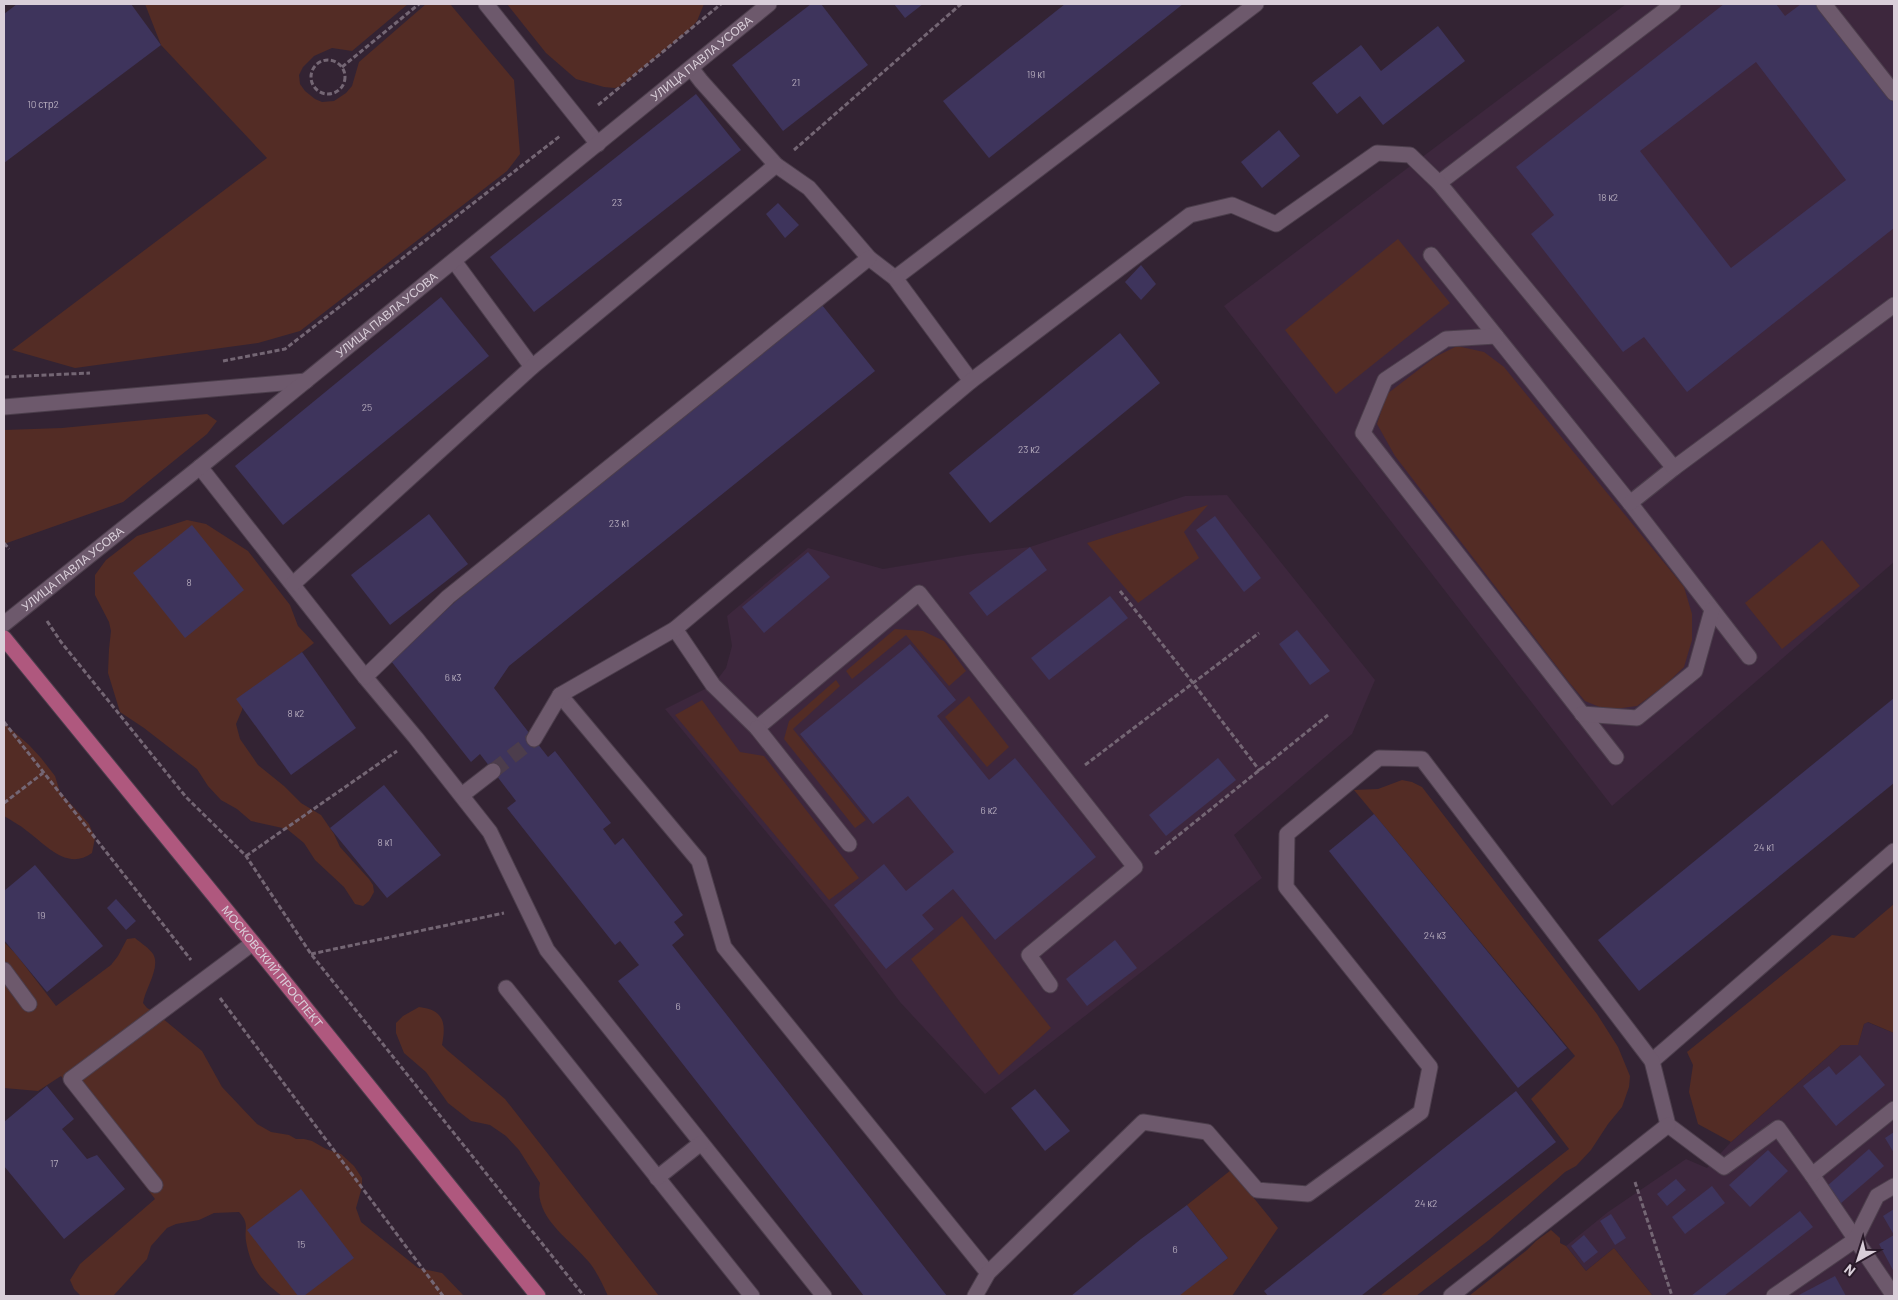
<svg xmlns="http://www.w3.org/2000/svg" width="1898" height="1300" viewBox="0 0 1898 1300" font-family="Barlow,sans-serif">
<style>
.built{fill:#3d273d}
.green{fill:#532c25}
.building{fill:#3e345c;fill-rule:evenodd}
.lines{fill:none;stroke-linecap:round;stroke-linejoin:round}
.minor-tunnel{stroke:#4c3d4c;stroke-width:15;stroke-dasharray:15 8;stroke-linecap:butt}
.minor-casing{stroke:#4c3e4c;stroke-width:17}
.major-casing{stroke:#4c3e4c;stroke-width:17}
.path{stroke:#746674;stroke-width:3;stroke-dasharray:5 2.5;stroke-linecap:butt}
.minor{stroke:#6d596c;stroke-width:15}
.major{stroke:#af587e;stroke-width:15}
.labels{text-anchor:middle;stroke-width:4.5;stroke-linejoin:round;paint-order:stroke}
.number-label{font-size:10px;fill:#b2a8ba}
.street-label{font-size:12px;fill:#d9ced9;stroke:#291929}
</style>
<rect width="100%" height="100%" fill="#332333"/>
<!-- built -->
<g class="built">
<path d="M1626,4h268v558l-282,244 -388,-500z"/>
<path d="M1227,495l148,185 -23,54 -118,101 28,43 -277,216 -85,-92 -72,-95 -163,-198 48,-24 13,-17 6,-22 -5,-30 81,-68 75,21 90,-15 57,-7 155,-51z"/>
<path d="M1867,1022l27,11v263h-241l-39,-48 -28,23 -20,-25 42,-34 78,-53 21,9 24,-26 110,-97 17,-1 6,-20z"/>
</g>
<!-- green -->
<g class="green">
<path d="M145,4h263l-56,47 -20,-3 -18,8 -11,11 -4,8 1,9 5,7 10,8 7,3 12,-1 12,-8 6,-7 7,-24 67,-58h24l64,76 6,74 -13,17 -207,160 -42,12 -183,25 -63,-18 255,-192 -106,-113z"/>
<path d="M507,4h197l-7,17 -6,7 -70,58 -6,2 -11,-1 -28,-8 -30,-26z"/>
<path d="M1398,239l52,64 -114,91 -51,-64z"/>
<path d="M1457,346l27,6 20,15 180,220 8,27v26l-8,27 -20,19 -27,20 -30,4 -22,-9 -17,-20 -173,-225 -18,-32 10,-30 48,-37z"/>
<path d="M207,414l10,7 -10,13 -84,68 -119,42v-114l58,-2z"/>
<path d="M1208,505l-24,27 15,26 -61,45 -51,-60z"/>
<path d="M187,520l19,4 42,27 42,54 8,21 16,17 -69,53 -3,14 -6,14 4,15 18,26 26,21 17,17 20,12 13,19 6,13 29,32 4,6 1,7 -5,9 -6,5 -8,-2 -11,-17 -29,-27 -11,-17 -17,-14 -36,-8 -14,-12 -16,-9 -13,-14 -11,-17 -53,-41 -24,-16 -12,-39 1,-24 2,-18 -2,-9 -14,-27v-20l11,-15 31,-24z"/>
<path d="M1822,540l38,46 -78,63 -37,-46z"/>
<path d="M895,629l28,2 21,10 22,30 -17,15 -43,-51 -54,44 -6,-8z"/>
<path d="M836,680l4,6 -47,43 73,91 -11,8 -71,-89 5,-18z"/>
<path d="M969,696l40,51 -22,20 -42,-50z"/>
<path d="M702,700l38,52 24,4 95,122 -30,22 -154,-185z"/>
<path d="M4,723l25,22 12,13 14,18 5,16 29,32 6,14 -3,15c-25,18 -46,-8 -65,-22 -7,-6 -15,-10 -23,-15z"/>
<path d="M1402,780l10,2 10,5 175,227 21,33 12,29 -1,11 -7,20 -14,17 -17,26 -15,16 -11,6 -76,68 -73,56h-36l189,-147 -38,-50 44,-43 -221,-266 24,-1z"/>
<path d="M1894,904v129l-26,-11 -4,2 -6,21h-17l-110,97 -33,-18 -9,-32 4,-27 -6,-13 145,-117 22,3z"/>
<path d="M962,916l89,112 -52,47 -88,-116z"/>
<path d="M135,938c6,5 14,10 18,16 8,13 -8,35 -10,49l4,5 9,5 46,38 20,36 35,37 14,8 18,3 7,4h8l8,2 14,8 15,5 13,12 8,12v9l-6,21 5,14 57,46 24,5 22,23h-182c-21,-16 -31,-27 -36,-55 -2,-13 4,-17 -7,-29l-25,1 -15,7 -23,4 -9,4 -16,18 -4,13 -33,36 -33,1 -7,-7 -4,-9 10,-16 75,-65 -94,-123 -23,15 -34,-3v-146l11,11 41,53 55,-41 7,-9 9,-17z"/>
<path d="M419,1007c26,3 27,17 23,38l5,5 58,49 154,197h-51c-5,-11 -11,-24 -19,-34 -19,-23 -56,-45 -49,-79l-21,-33 -13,-14 -16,-11 -19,-4 -23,-18 -22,-31 -22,-19 -8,-20v-10l7,-7z"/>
<path d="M1231,1170l47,58 -46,68h-54l50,-38 -41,-53z"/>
<path d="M1551,1230l9,8v5l6,3 20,25 28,-23 39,48h-184l58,-46 9,-9z"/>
</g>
<!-- building -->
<g class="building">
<path d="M17,4h114l30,41 -157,118v-149z"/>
<path d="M811,4h10l47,61 -85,66 -51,-66z"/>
<path d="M894,4h29l-18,14z"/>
<path d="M1065,4h118l-194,154 -46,-57z"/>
<path d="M1724,4h52l9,12 16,-12h15l78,99v125l-207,164 -43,-55 -21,15 -92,-118 23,-19 -38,-48zM1756,62l90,118 -115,88 -91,-117z"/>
<path d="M1438,26l27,35 -82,64 -23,-29 -23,18 -25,-31 49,-38 20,26z"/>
<path d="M696,94l45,56 -207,162 -44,-55z"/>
<path d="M1279,130l21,26 -38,32 -21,-26z"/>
<path d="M778,203l21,22 -14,13 -19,-24z"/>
<path d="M1141,265l15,19 -15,16 -16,-18z"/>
<path d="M441,297l48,59 -206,169 -48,-59z"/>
<path d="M822,305l53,66 -366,295 -15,22 54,69 7,-6 56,72 -8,6 12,16 8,-7 60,77 -9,7 10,13 -12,10 275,351h-83l-246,-315 21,-16 -19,-24 -5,4 -108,-137 9,-7 -36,-47 -9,8 -80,-101 65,-60z"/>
<path d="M1120,333l40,50 -170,140 -41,-50z"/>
<path d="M429,514l39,50 -78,61 -39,-50z"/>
<path d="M1215,516l46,62 -17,14 -48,-62z"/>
<path d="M192,525l52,65 -59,48 -52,-65z"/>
<path d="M1030,547l17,23 -60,46 -18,-23z"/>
<path d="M808,552l22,25 -66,56 -22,-26z"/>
<path d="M1110,596l18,22 -79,62 -18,-22z"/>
<path d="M1297,630l33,41 -20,14 -31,-41z"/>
<path d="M910,644l46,56 -19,16 52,64 26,-22 81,99 -101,83 -42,-51 -31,26 12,14 -48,40 -52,-64 50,-41 22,27 48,-39 -46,-56 -35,28 -73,-90z"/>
<path d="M302,652l54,76 -65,47 -55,-76z"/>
<path d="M1894,698v85l-255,208 -41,-51z"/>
<path d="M1218,758l18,22 -70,56 -17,-21z"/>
<path d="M384,785l57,70 -54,43 -57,-70z"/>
<path d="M1374,814l193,234 -49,40 -189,-237z"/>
<path d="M35,865l68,81 -56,46 -43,-52v-49z"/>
<path d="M116,899l20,22 -10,9 -19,-22z"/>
<path d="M1115,940l22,28 -50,38 -21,-27z"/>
<path d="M1860,1055l25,30 -49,41 -33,-40 26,-20 7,9z"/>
<path d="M47,1086l27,33 -12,10 25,30 10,-4 28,34 -61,50 -60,-73v-44z"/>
<path d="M1035,1089l35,42 -25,20 -34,-43z"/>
<path d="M1516,1091l40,51 -195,154h-93l-4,-5z"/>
<path d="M1894,1132v21l-9,-15z"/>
<path d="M1869,1149l15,17 -44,38 -14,-17z"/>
<path d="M1768,1150l20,21 -38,36 -21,-22z"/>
<path d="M1676,1179l10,11 -19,16 -10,-12z"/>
<path d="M1712,1186l13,17 -40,31 -13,-17z"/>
<path d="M301,1189l53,69 -50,38h-6l-51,-66z"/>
<path d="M1187,1205l41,53 -49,38h-108l70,-57z"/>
<path d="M1894,1209v63l-15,-28 15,-9 -11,-19z"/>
<path d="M1800,1211l13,16 -89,69h-33z"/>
<path d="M1611,1214l15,24 -11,7 -15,-24z"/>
<path d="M1584,1235l14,17 -14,11 -13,-17z"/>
<path d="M1835,1276l11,20h-49z"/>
</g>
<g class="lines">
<!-- minor-tunnel -->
<path class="minor-tunnel" d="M493,771l41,-32"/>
<!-- minor casing -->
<g class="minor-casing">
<g id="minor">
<path d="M486,4l112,140"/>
<path d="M1824,4l70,89"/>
<path d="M691,68l10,13 75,84 33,23 60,70 26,20 76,103"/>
<path d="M1439,183l234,-179"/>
<path d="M1431,255l199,248 119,154"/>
<path d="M454,261l78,106"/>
<path d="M895,278l361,-274"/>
<path d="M1496,336l-50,3 -61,41 -22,53 253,324"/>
<path d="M4,407l302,-26"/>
<path d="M200,467l165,210 51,61 74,94 57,118 277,346"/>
<path d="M1630,503l44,-35"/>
<path d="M293,584l239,-217 244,-202"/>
<path id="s1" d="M4,624l196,-157 569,-463"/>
<path d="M675,629l38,56 44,43 162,-135 216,274 -106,88 21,30"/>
<path d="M365,677l83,-80 421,-339"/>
<path d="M560,695l139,166 25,86 264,326"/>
<path d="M1582,714l55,4 58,-47 17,-61"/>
<path d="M757,728l92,116"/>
<path d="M534,739l26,-44 115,-66 296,-248 219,-166 42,-10 44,19 101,-71 33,2 29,28 235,285 220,-163"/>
<path d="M462,795l31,-24"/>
<path d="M4,970l25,34"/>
<path d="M506,988l246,308"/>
<path d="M1652,1061l242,-210"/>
<path d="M1812,1175l82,121"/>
<path d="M657,1178l44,-35"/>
<path d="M155,1185l-84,-106 182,-136"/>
<path d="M975,1296l13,-23 155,-151 64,10 50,58 51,4 113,-82 9,-45 -144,-180 1,-53 92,-76 43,1 230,302 16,64 56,42 54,-39 34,47 82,-66"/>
<path d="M1451,1296l217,-171"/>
<path d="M1774,1296l81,-56 22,-44 17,-10"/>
</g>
</g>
<!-- major casing -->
<g class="major-casing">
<g id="major">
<path id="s2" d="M4,638l249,305 285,353"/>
</g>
</g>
<!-- path -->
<g class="path">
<circle cx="328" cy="77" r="17"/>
<path d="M342,67l77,-63"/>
<path d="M598,105l123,-101"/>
<path d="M794,150l167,-146"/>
<path d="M223,361l62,-12 275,-213"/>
<path d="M4,377l86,-4"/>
<path d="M4,543l5,6"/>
<path d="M1120,591l73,92 67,88"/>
<path d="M47,621l14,21 125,155 60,59 65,98 273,342"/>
<path d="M4,722l187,238"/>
<path d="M1085,765l174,-132"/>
<path d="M4,803l39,-30"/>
<path d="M1155,854l173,-139"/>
<path d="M246,856l151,-105"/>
<path d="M311,954l193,-41"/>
<path d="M220,998l223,298"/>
<path d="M1635,1182l37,114"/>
</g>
<!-- minor -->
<use href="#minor" class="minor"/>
<!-- major -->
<use href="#major" class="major"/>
</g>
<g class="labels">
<!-- number labels -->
<g class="number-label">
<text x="1036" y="78">19 к1</text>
<text x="796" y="86">21</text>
<text x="43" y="108">10 стр2</text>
<text x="1608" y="201">18 к2</text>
<text x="617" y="206">23</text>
<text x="367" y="411">25</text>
<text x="1029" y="453">23 к2</text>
<text x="619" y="527">23 к1</text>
<text x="189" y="586">8</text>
<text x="453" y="681">6 к3</text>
<text x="296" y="717">8 к2</text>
<text x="989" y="814">6 к2</text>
<text x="385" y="846">8 к1</text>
<text x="1764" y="851">24 к1</text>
<text x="41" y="919">19</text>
<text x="1435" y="939">24 к3</text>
<text x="678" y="1010">6</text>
<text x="54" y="1167">17</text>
<text x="1426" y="1207">24 к2</text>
<text x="301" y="1248">15</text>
<text x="1175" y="1253">6</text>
</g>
<!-- street labels -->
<g class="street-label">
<text dy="4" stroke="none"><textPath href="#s1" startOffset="898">УЛИЦА ПАВЛА УСОВА</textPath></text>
<text dy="4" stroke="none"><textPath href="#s1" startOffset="492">УЛИЦА ПАВЛА УСОВА</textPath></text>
<text dy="4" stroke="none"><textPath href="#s1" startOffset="88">УЛИЦА ПАВЛА УСОВА</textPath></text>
<text dy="4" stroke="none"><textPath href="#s2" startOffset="424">МОСКОВСКИЙ ПРОСПЕКТ</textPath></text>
</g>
</g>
<!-- border -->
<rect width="1898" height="1300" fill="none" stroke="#d9ced9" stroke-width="10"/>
<!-- north arrow -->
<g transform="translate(1858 1260) rotate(219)" stroke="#291929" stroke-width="4" paint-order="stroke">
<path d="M0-4L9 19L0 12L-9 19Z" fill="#d9ced9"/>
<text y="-8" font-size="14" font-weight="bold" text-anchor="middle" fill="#d9ced9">N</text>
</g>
</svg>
